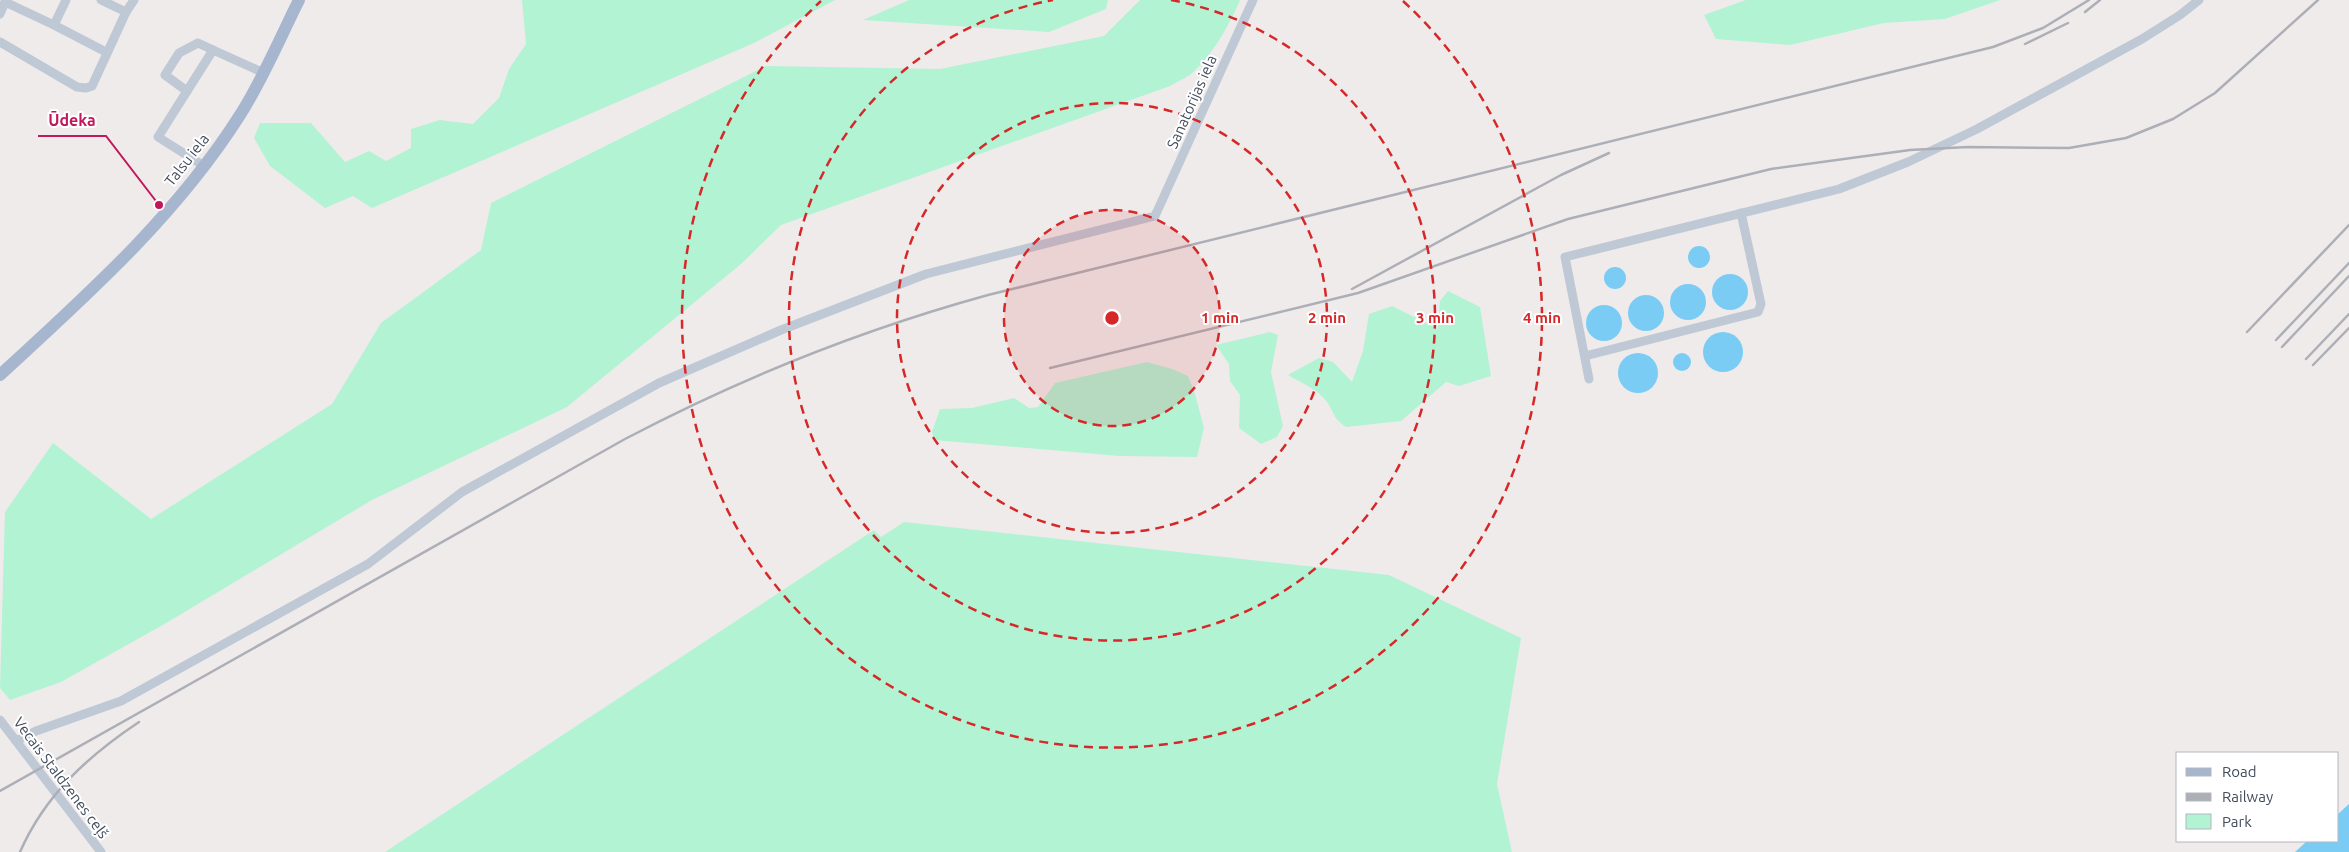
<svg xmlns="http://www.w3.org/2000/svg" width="2349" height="852" viewBox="0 0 2349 852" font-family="Ubuntu,sans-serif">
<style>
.green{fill:#b2f3d4}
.water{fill:#7accf5}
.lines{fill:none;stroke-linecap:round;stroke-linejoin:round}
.street{stroke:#bfc8d5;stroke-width:9}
.primary{stroke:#a7b6cf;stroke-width:12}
.rail{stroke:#adafb7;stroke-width:2.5}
.ring{fill:none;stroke:#d62828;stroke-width:2.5;stroke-dasharray:9 6}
.labels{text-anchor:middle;stroke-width:4;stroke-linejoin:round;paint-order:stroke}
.street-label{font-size:15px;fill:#424c5b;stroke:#fff}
.centre{fill:#d62828;stroke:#fff;stroke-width:2.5}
.ring-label{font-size:15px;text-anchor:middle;font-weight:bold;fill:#d62828;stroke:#fff;stroke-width:4;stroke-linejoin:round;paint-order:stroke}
.leader{fill:none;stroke:#c2185b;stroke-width:2}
.callout-dot{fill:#c2185b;stroke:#fff;stroke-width:2}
.callout-label{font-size:16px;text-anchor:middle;font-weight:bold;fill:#c2185b;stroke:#fff;stroke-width:4;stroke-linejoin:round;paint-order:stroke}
</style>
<rect width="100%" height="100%" fill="#efebeb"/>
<!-- green -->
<g class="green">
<path d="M522,0h313l-81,43 -382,165 -19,-12 -28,12 -55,-42 -16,-28 6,-15h51l34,39 24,-11 17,10 25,-13v-19l29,-9 33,4 26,-26 10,-29 17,-25z"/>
<path d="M909,0h199l-2,9 -57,23 -186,-12z"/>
<path d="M1140,0h100c-11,26 -28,56 -50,75 -6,4 -14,7 -20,11l-389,139 -40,39 -174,143 -195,93 -204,122 -107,60 -51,18 -10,-12 5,-176 48,-69 98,76 181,-115 49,-81 100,-73 10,-47 275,-137 174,3 164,-33z"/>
<path d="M1746,0h254l-55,19 -61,4 -94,22 -74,-6 -12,-24z"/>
<path d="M1448,291l32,16 11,69 -32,10 -13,-4 -45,39 -55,6c-14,-10 -10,-12 -19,-25 -8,-12 -27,-20 -39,-27l31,-17 14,4 19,20 11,-31 6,-37 23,-8 46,23 2,-28z"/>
<path d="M1270,332l8,3 -7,37 12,54 -6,11 -16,7 -22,-16 1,-33 -10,-14 -1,-17 -13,-19z"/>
<path d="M1147,362l25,7 16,7 7,18 9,34 -7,29 -77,-1 -186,-16 -2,-8 8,-23 32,-1 42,-10 15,10 9,-1 17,-24z"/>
<path d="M904,522l485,53 132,63 -24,146 15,68h-1127l489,-322 7,7z"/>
</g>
<!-- water -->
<g class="water">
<circle cx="1699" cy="257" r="11"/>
<circle cx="1615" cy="278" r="11"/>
<circle cx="1730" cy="292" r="18"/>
<circle cx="1688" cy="302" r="18"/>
<circle cx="1646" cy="313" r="18"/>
<circle cx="1604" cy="323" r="18"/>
<circle cx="1723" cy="352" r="20"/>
<circle cx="1682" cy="362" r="9"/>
<circle cx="1638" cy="373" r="20"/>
<path d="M2349,804v48h-54l12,-11h31v-27z"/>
</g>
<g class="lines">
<!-- street -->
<g class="street">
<path d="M101,0l25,12"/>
<path d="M5,2l49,23 12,-25"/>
<path d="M0,14l6,-14"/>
<path d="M54,25l52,27"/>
<path d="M0,42l77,45 9,1 6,-2 34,-74 8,-12"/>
<path d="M187,91l-22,-16 14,-22 19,-10 15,7"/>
<path d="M204,166l-46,-29 55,-87 51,23"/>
<path d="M1585,356l173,-44 3,-8 -20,-91"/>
<path d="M1589,379l-24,-122 274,-68 69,-27 69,-33 165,-90 38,-24 19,-15"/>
<path d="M0,720l101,132"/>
<path d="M16,741l20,-10 85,-30 247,-137 94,-72 197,-109 122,-53 145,-56 229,-58 98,-216"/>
</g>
<!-- primary -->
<path class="primary" d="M0,375c87,-80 176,-159 240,-260 23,-36 40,-77 59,-115"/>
<!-- rail -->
<g class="rail">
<path d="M2085,12l15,-12"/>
<path d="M2025,44l43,-21"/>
<path d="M1352,289l209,-114 48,-22"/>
<path d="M2247,332l102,-107"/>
<path d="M2276,340l73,-77"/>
<path d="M2282,347l67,-71"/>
<path d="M2306,359l43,-45"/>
<path d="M2313,365l36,-37"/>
<path d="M1050,368l308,-75 210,-74 203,-50 139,-19 58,-3 101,1 57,-10 47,-19 42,-26 103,-93"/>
<path d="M0,791l625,-352c116,-61 236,-109 363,-144l1005,-248 50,-19 46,-28"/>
<path d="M20,852c25,-57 68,-96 119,-130"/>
</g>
</g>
<!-- distance rings -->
<circle cx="1112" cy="318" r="108" fill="#d62828" fill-opacity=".12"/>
<g class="ring">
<circle cx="1112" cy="318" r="108"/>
<circle cx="1112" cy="318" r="215"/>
<path d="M1171 0A323 323 0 1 1 1053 0"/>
<path d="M1403 1A430 430 0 1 1 821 1"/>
</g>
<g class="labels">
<!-- street labels -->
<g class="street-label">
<text transform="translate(1192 102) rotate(-66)" y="5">Sanatorijas iela</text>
<text transform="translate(187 160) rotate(-52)" y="5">Talsu iela</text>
<text transform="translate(61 778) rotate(53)" y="5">Vecais Staldzenes ceļš</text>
</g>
</g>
<circle cx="1112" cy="318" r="8" class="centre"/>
<g class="ring-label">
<text x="1220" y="323">1 min</text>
<text x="1327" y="323">2 min</text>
<text x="1435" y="323">3 min</text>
<text x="1542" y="323">4 min</text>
</g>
<!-- callouts -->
<path class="leader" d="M159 205L106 136H38"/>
<circle class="callout-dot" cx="159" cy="205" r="5"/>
<g class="callout-label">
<text x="72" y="126">Ūdeka</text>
</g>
<!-- legend -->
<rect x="2176" y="752" width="162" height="90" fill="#ffffff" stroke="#b3b7bd"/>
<rect x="2186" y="768" width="25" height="8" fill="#a7b6cf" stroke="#b3b7bd"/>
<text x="2222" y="777" font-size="15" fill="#424c5b">Road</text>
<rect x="2186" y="793" width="25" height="8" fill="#adafb7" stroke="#b3b7bd"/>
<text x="2222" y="802" font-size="15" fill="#424c5b">Railway</text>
<rect x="2186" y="814" width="25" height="15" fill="#b2f3d4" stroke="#b3b7bd"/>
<text x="2222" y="827" font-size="15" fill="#424c5b">Park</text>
</svg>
